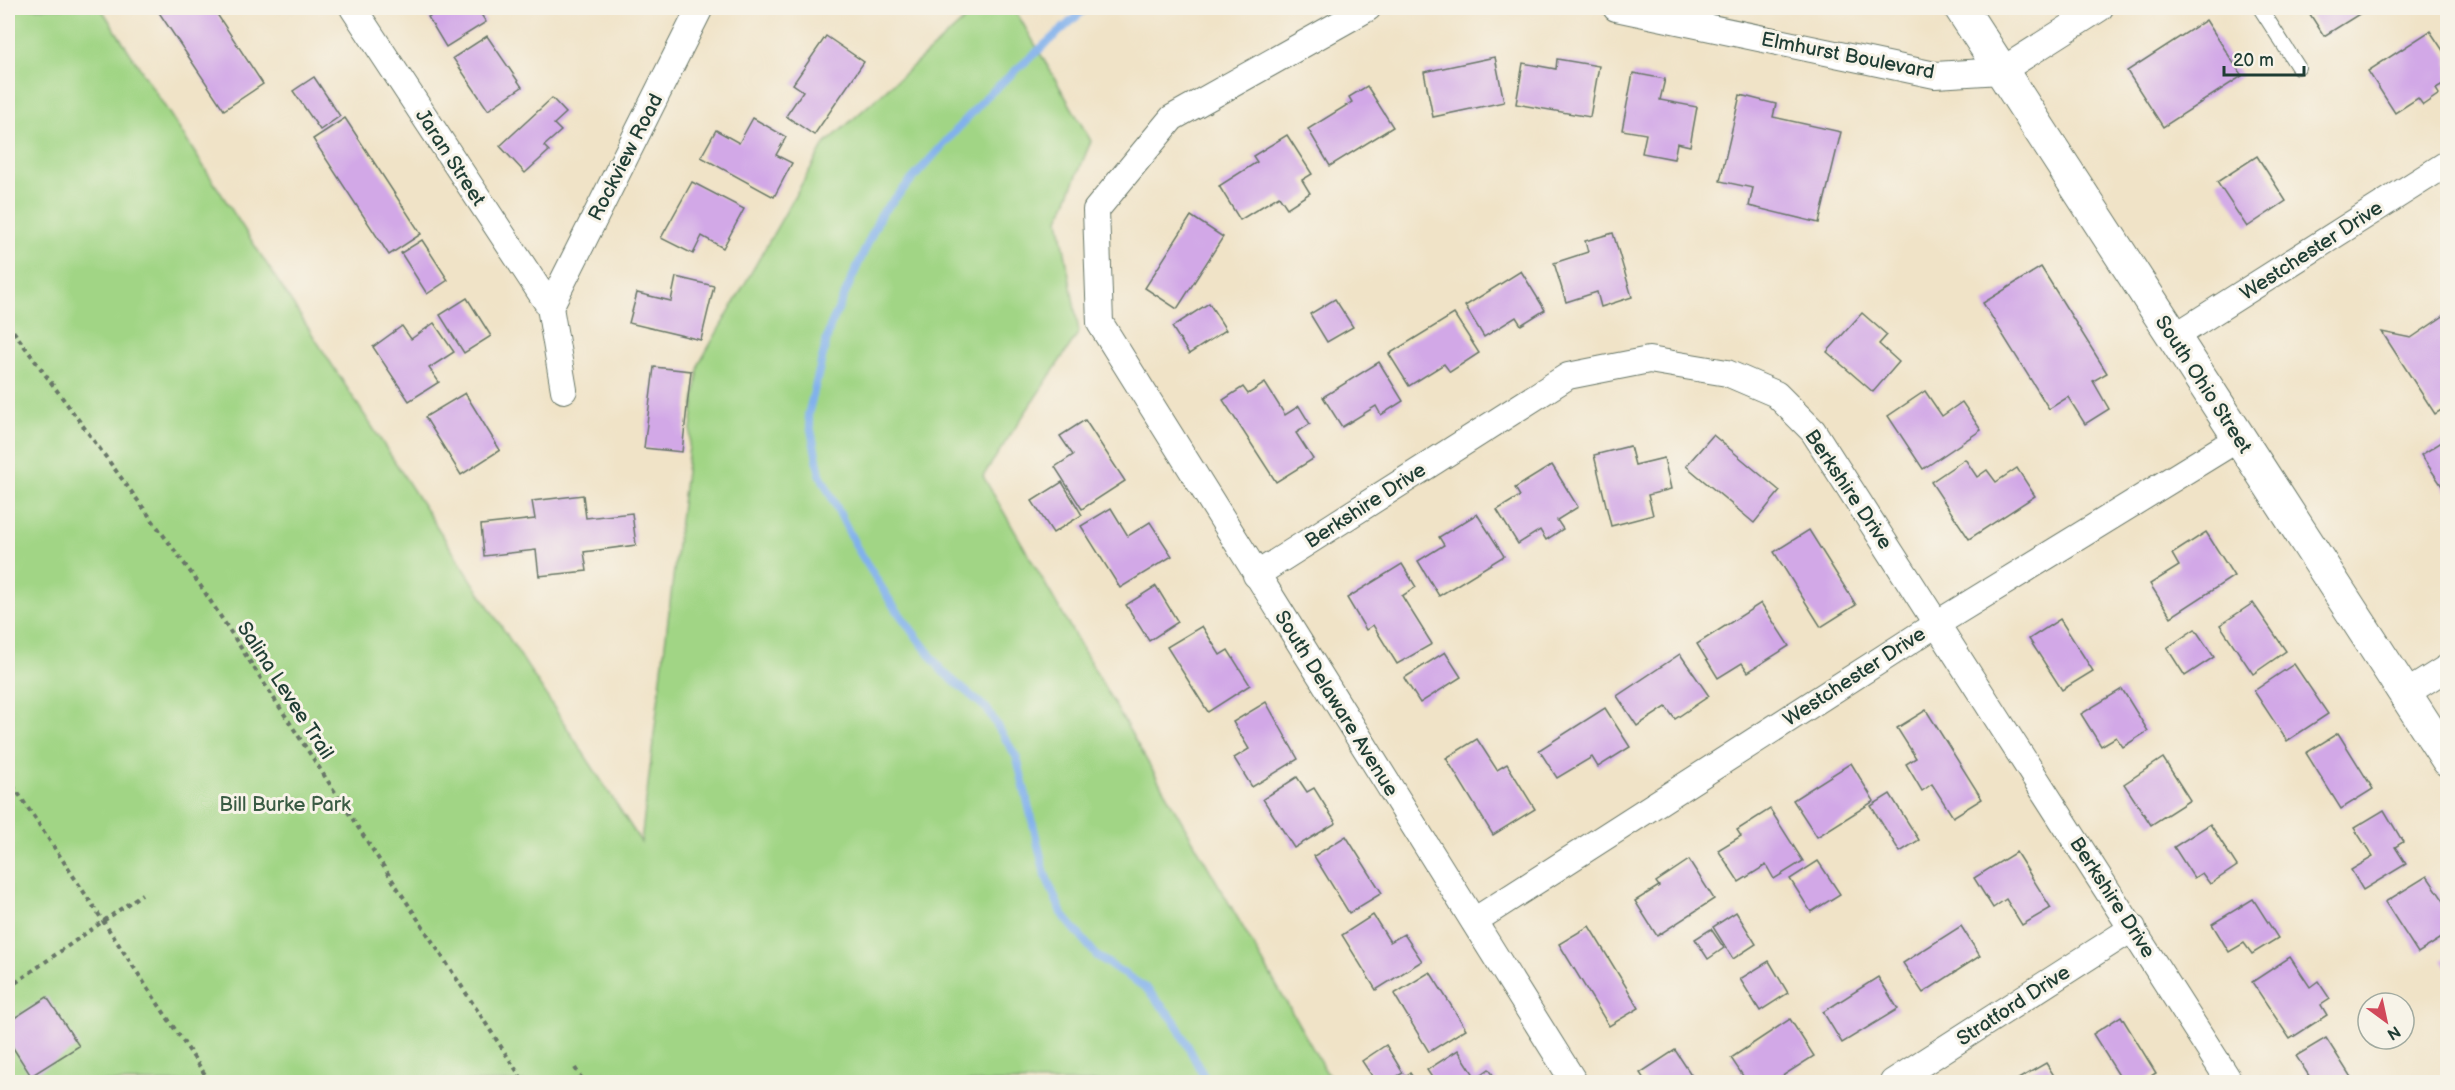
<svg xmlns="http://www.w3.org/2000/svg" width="2455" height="1090" viewBox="0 0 2455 1090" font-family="'Balsamiq Sans',sans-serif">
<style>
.green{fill:#a1d585;stroke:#60895c;stroke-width:1.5}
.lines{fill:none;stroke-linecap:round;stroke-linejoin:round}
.stream{stroke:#81b1ec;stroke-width:8}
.building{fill:#d2a8e7}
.service-casing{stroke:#687767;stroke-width:16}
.minor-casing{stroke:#687767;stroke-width:28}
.secondary-casing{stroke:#687767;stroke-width:35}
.path{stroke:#687767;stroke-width:4;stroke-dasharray:4.5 4.5;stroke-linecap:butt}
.service{stroke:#fff;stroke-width:14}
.minor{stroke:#fff;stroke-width:26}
.secondary{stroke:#fff;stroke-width:33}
.labels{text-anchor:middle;stroke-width:6;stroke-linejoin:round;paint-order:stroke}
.street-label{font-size:20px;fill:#1f3d34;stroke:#f7f3e8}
.park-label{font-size:20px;fill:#395b44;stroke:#f7f3e8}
</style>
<rect width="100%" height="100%" fill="#f7f3e8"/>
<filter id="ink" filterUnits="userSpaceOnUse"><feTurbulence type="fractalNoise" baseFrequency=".0167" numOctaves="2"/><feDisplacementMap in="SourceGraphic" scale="12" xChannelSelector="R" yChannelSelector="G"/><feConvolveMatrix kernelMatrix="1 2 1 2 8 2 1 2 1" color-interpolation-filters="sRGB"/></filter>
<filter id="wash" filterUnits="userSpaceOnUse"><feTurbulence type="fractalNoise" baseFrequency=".008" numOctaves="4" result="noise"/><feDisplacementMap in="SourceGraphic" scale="24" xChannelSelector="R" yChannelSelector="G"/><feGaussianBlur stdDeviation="1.35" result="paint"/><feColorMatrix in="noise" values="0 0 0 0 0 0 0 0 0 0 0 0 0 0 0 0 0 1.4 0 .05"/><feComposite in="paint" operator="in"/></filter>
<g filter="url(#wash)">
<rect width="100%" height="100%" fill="#f0e3c7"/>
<!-- green -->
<path class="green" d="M8,8h93l540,834 58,-478 125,-219 154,-137h36l77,133 -32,78 20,113 -96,144 349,606h-1324z"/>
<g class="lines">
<!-- stream -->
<path class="stream" d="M1086,8l-100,89 -105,117 -51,113 -22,88 12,59 37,74 35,56 51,68 44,37 30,49 28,116 17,40 35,42 49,32 28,32 33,62"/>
</g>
<g id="blocks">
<!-- building -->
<g class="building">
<path d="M156,8h57l50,76 -39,26z"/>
<path d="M442,8h35l9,14 -40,25 -18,-30z"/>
<path d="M2306,8h63l-45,28z"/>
<path d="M2206,20l36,56 -79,51 -36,-56z"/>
<path d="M2430,31l18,27v24l-12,7 3,5 -16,11 -5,-7 -23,15 -27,-42z"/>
<path d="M487,36l35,51 -34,23 -35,-52z"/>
<path d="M826,36l38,26 -50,73 -28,-19 17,-25 -10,-7z"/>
<path d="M1495,57l9,45 -71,15 -9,-45z"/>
<path d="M1557,59l42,7 -9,51 -74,-13 7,-41 33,6z"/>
<path d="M1633,73l32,6 -5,21 37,7 -7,39 -13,-3 -3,16 -32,-6 4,-19 -24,-4z"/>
<path d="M314,77l26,39 -20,14 -27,-39z"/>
<path d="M1367,86l26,41 -63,39 -22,-37 44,-27 -3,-5z"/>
<path d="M1740,95l36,9 -3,13 68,15 -22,91 -70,-17 4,-18 -33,-7z"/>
<path d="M552,98l14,15 -12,11 7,7 -17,15 5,5 -24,22 -25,-27z"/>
<path d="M345,118l76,116 -32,21 -76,-116z"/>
<path d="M753,118l33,19 -10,18 16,8 -18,34 -73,-40 15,-27 23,13z"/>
<path d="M1287,135l25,39 -10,6 8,13 -23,15 -8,-12 -39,24 -21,-34 38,-24 -4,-6z"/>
<path d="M2257,156l29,45 -39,26 -30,-45z"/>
<path d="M692,182l52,27 -21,39 -21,-12 -9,18 -32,-16z"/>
<path d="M1191,216l32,21 -46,72 -32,-21z"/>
<path d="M1613,233l19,64 -31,10 -4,-15 -31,10 -12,-39 34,-11 -3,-11z"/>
<path d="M422,240l26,40 -21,14 -26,-41z"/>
<path d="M2041,267l66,106 -14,8 16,28 -24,15 -17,-27 -19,12 -66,-106z"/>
<path d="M1521,271l24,39 -24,15 -5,-8 -32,20 -19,-31z"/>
<path d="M676,277l38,9 -13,54 -72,-17 8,-30 34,8z"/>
<path d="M467,298l24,38 -27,17 -24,-38z"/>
<path d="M1335,299l18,28 -26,15 -17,-28z"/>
<path d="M1209,303l17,27 -37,24 -17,-27z"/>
<path d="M1862,313l25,22 -8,9 20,18 -26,30 -46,-40z"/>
<path d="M2448,313v93l-13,8 -53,-82 29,6z"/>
<path d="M1454,314l25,39 -29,19 -6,-8 -35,22 -20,-32z"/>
<path d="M434,323l20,29 -25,16 10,14 -30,19 -36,-54 29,-21 9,13z"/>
<path d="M1379,362l24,39 -22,14 -5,-9 -34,21 -19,-30z"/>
<path d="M654,367l37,4 -9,81 -38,-4z"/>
<path d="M1265,383l20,32 14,-9 11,18 -14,9 17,26 -37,23 -53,-82 20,-13 5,7z"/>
<path d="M1925,391l17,25 20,-14 19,28 -58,39 -35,-53z"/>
<path d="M465,393l35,57 -39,25 -36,-58z"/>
<path d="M1085,420l40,61 -43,28 -27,-42 18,-12 -13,-19z"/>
<path d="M1713,435l67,56 -26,32 -68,-57z"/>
<path d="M2448,438v53l-2,1 -25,-37z"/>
<path d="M1630,446l5,19 29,-7 7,31 -23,6 5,20 -42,11 -17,-71z"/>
<path d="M1965,459l12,18 10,-7 9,12 21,-14 18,28 -66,43 -38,-57z"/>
<path d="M1552,465l26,42 -21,13 6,9 -17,11 -6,-10 -22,14 -21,-34 23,-14 -5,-8z"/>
<path d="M1062,482l20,33 -29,18 -21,-32z"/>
<path d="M583,495l3,23 46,-5 4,32 -52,7 3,19 -48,5 -3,-26 -52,6 -3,-31 54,-6 -3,-18z"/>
<path d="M1111,508l17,28 22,-14 22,34 -52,32 -39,-62z"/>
<path d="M1477,514l27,42 -65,40 -21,-35 26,-16 -5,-8z"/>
<path d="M1809,530l47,75 -35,22 -47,-75z"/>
<path d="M2206,532l28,44 -63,41 -21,-33 29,-18 -7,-12z"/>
<path d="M1402,564l14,23 -14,9 30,48 -35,20 -24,-39 -7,5 -19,-32z"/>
<path d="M1156,586l22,36 -29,19 -23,-36z"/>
<path d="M1761,603l28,43 -41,26 -6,-9 -24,15 -21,-34z"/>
<path d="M2253,603l33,48 -33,23 -33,-49z"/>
<path d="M2060,619l33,52 -31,19 -33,-51z"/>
<path d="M1202,626l18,29 8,-5 22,35 -42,27 -41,-65z"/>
<path d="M2195,629l19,28 -29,19 -18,-28z"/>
<path d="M1445,652l16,25 -41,26 -16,-25z"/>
<path d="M1680,654l29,42 -34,23 -9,-12 -29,19 -20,-30z"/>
<path d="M2294,664l34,50 -41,27 -33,-50z"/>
<path d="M2122,689l26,42 -25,16 -7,-10 -15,9 -20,-32z"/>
<path d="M1266,702l32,57 -46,28 -18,-29 15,-9 -16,-27z"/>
<path d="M1605,708l25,39 -32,20 -6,-10 -35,21 -18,-28z"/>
<path d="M1926,710l56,89 -29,18 -21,-33 -10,7 -16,-27 10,-6 -19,-30z"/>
<path d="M2338,733l35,56 -32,20 -35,-56z"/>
<path d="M1477,739l20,31 10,-6 28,45 -42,26 -47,-77z"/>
<path d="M2163,758l27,42 -39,25 -27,-41z"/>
<path d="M1851,763l23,38 -57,36 -24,-37z"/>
<path d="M1297,777l10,15 7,-4 22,35 -42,25 -31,-49z"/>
<path d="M1890,794l29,46 -19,12 -29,-46z"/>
<path d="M1770,809l33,52 -29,18 -8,-14 -27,17 -21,-32 23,-14 -4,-6z"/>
<path d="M2384,810l19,32 -8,5 11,17 -43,26 -12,-20 22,-13 -19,-29z"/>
<path d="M2210,824l27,42 -27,18 -8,-11 -8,5 -20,-31z"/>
<path d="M1346,836l36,57 -33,20 -35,-57z"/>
<path d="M2016,852l35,56 -29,17 -16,-26 -13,9 -19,-30z"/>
<path d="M1689,860l25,39 -57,37 -22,-35 24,-15 -3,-4z"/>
<path d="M1818,861l22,33 -29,18 -21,-33z"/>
<path d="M2427,876l21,31v27l-30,19 -33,-51z"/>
<path d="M2253,899l25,39 -26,16 -8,-11 -15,9 -17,-28z"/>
<path d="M1736,912l20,32 -23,15 -20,-32z"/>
<path d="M1373,915l17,27 14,-8 18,27 -46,29 -34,-55z"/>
<path d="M1589,926l50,82 -30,18 -50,-82z"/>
<path d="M1961,926l19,30 -57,37 -20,-30z"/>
<path d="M1711,929l13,19 -16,11 -13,-20z"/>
<path d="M2290,957l20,30 8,-6 12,18 -9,6 6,10 -37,24 -38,-57z"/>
<path d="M2448,957v12l-6,-9z"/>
<path d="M1769,961l19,32 -28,18 -20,-32z"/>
<path d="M1430,972l36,57 -37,23 -35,-58z"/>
<path d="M1878,977l20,32 -56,34 -19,-31z"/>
<path d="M47,997l32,49 -48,30 -23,-36v-18z"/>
<path d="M2121,1016l35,57 -15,9h-18l-30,-48z"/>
<path d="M1790,1019l24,37 -41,26h-26l-16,-24z"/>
<path d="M2326,1038l28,44h-41l-17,-26z"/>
<path d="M1386,1045l17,28 -16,9h-11l-14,-21z"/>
<path d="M1458,1050l18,28 13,-9 9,13h-63l-8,-12z"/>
<path d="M1675,1050l21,32h-50l-6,-9z"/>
<path d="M2046,1063l12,19h-45z"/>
<path d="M1410,1073l6,9h-22z"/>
</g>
</g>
</g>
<g filter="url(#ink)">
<use href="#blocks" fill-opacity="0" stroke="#687767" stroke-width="1.5"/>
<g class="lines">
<!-- service casing -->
<g class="service-casing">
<path id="service" d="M2260,8l38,59"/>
</g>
<!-- minor casing -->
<g class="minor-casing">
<g id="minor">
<path d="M353,8l197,299 14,83"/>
<path d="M1368,8l-196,110 -76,92 4,113 474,759"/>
<path d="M1616,8l319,67 66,-4 99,-63"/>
<path d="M550,307l150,-299"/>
<path d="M2174,337l274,-174"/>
<path d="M1256,575l312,-199 81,-16 78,13 49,21 37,37 417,651"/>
<path d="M2405,694l43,-27"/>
<path d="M1474,921l464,-298 301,-185"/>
<path d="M1893,1082l240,-154"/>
</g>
</g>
<!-- secondary casing -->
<g class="secondary-casing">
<path id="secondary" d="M1961,8l487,752"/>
</g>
<!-- path -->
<g class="path">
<path d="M8,324l192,261 324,497"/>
<path d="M8,778l202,304"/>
<path d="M8,988l134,-94"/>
<path d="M575,1068l9,14"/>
</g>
<!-- service -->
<use href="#service" class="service"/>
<!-- minor -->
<use href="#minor" class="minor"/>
<!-- secondary -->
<use href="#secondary" class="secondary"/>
</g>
</g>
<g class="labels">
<!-- street labels -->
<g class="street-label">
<text transform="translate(1848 55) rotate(11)" y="7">Elmhurst Boulevard</text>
<text transform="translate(451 157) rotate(57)" y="7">Jaran Street</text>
<text transform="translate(625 157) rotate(-63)" y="7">Rockview Road</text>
<text transform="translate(2311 250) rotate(-33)" y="7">Westchester Drive</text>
<text transform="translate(2204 384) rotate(57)" y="7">South Ohio Street</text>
<text transform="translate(1849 489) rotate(56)" y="7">Berkshire Drive</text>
<text transform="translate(1365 505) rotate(-33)" y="7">Berkshire Drive</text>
<text transform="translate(1854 676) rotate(-33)" y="7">Westchester Drive</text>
<text transform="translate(286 690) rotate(57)" y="7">Salina Levee Trail</text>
<text transform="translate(1337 703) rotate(58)" y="7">South Delaware Avenue</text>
<text transform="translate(2113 897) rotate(57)" y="7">Berkshire Drive</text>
<text transform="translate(2013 1005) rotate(-33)" y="7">Stratford Drive</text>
</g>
<!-- park labels -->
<g class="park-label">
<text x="285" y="811">Bill Burke Park</text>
</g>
</g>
<!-- margin -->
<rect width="2455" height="1090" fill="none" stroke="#f7f3e8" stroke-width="30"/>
<!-- north arrow -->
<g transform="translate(2386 1021) rotate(147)"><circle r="28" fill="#f7f3e8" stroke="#a1aaa0" stroke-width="1.5"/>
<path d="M0-4.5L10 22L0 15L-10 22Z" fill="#d1495b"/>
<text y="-9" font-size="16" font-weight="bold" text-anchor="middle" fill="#1f3d34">N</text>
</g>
<!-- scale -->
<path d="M2224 66v9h80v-9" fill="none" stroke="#1f3d34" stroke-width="3"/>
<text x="2233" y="66" font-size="18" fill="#1f3d34" stroke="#f7f3e8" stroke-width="4.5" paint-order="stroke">20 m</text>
</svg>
